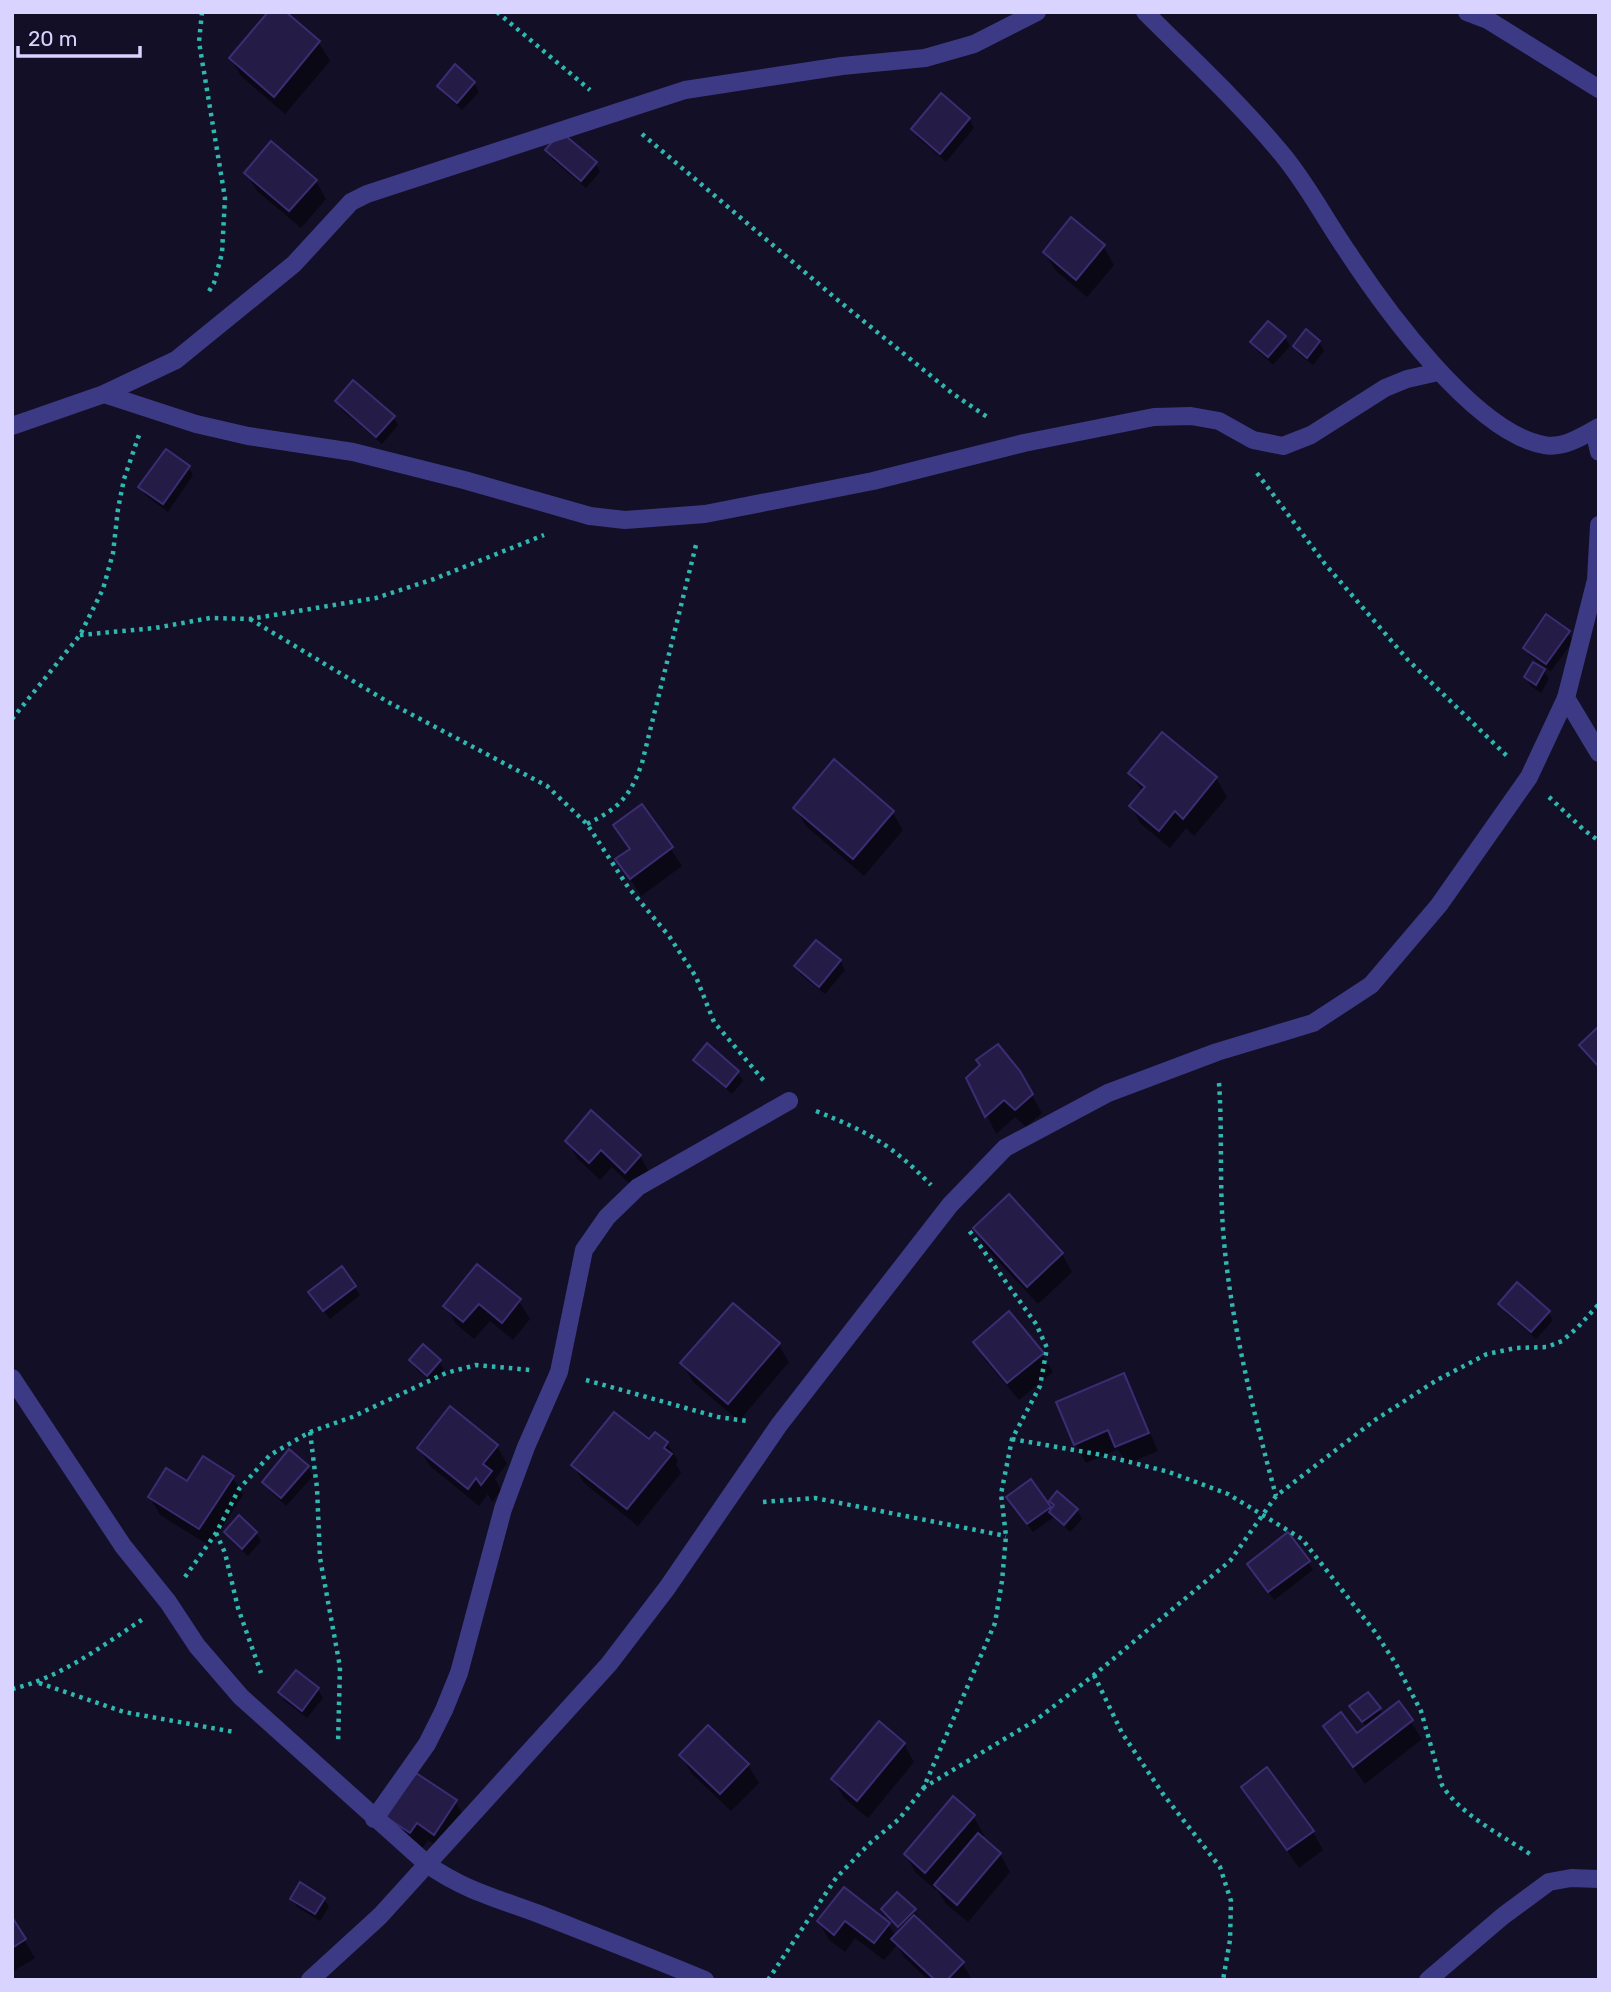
<svg xmlns="http://www.w3.org/2000/svg" width="1611" height="1992" viewBox="0 0 1611 1992" font-family="Rubik,sans-serif">
<style>
.shadow{fill:#0007}
.building{fill:#241b47;stroke:#3b2d73;stroke-width:2}
.lines{fill:none;stroke-linecap:round;stroke-linejoin:round}
.path{stroke:#2fb8b0;stroke-width:4.5;stroke-dasharray:3.5 5;stroke-linecap:butt}
.street{stroke:#3d3a85;stroke-width:18}
</style>
<rect width="100%" height="100%" fill="#130f26"/>
<!-- shadow -->
<g class="shadow">
<path d="M283,12l36,31 11,18 -45,53 -44,-38 -10,-18z"/>
<path d="M474,83l5,9 -17,18 -18,-16 -5,-8z"/>
<path d="M941,95l28,24 5,9 -28,34 -28,-24 -5,-9z"/>
<path d="M548,151l47,12 5,9 -14,16 -34,-29z"/>
<path d="M246,173l70,8 10,18 -25,29 -44,-37z"/>
<path d="M1103,246l11,19 -27,32 -32,-27 -10,-18z"/>
<path d="M1268,324l17,14 5,8 -17,19 -15,-14 -5,-9z"/>
<path d="M1319,342l5,9 -11,14 -13,-10 -5,-8z"/>
<path d="M337,401l56,16 5,8 -16,19 -40,-34z"/>
<path d="M188,467l5,8 -25,37 -23,-17 -4,-8z"/>
<path d="M1568,632l5,9 -22,30 -21,-15 -5,-8z"/>
<path d="M1534,664l10,7 5,8 -8,14 -10,-7 -5,-9z"/>
<path d="M1163,734l53,44 11,19 -33,39 -8,-8 -16,20 -29,-24 -10,-18 12,-14 -13,-19z"/>
<path d="M642,806l40,60 -41,30 -23,-36 13,-10z"/>
<path d="M795,808l97,4 11,18 -39,46 -58,-50z"/>
<path d="M840,961l5,9 -20,24 -24,-19 -5,-8z"/>
<path d="M707,1046l31,27 5,8 -11,13 -31,-26 -5,-8z"/>
<path d="M982,1066l36,6 24,41 -16,14 -11,-10 -19,17 -27,-55z"/>
<path d="M567,1141l73,15 10,18 -14,16 -24,-23 -12,13 -22,-21z"/>
<path d="M975,1229l87,25 10,18 -34,32 -53,-57z"/>
<path d="M341,1269l19,26 -30,24 -15,-19z"/>
<path d="M519,1301l11,18 -17,21 -23,-19 -16,18 -18,-15 -10,-18z"/>
<path d="M1500,1304l48,8 5,8 -17,19 -31,-27z"/>
<path d="M975,1342l67,12 11,18 -34,28 -33,-39z"/>
<path d="M778,1344l11,18 -50,59 -46,-39 -10,-18z"/>
<path d="M411,1361h28l5,9 -12,13 -16,-14z"/>
<path d="M1123,1375l10,18 25,58 -31,13 -9,-15 -32,14 -10,-18 -18,-42z"/>
<path d="M649,1441l18,2 11,18 -2,3 5,9 -43,53 -54,-43 -11,-18z"/>
<path d="M497,1446l10,18 -12,15 6,11 -9,12 -4,-8 -9,12 -49,-40 -11,-18z"/>
<path d="M308,1467l5,9 -27,30 -17,-16 -5,-8z"/>
<path d="M232,1477l11,18 -33,51 -50,-31 -10,-18z"/>
<path d="M1030,1482l21,30 4,-5 -4,-6 6,-7 20,16 5,9 -12,13 -16,-15 -21,15 -20,-26z"/>
<path d="M226,1533h30l5,8 -13,15 -17,-15z"/>
<path d="M1308,1562l5,8 -39,30 -20,-27z"/>
<path d="M318,1690l5,8 -16,20 -22,-17 -5,-9z"/>
<path d="M1368,1694l15,21 15,-12 24,36 -57,45 -40,-57 32,8 10,-7 -10,-13z"/>
<path d="M904,1744l10,18 -46,56 -24,-20 -11,-19z"/>
<path d="M681,1756l67,9 11,18 -28,28 -39,-37z"/>
<path d="M1267,1769l46,63 10,18 -24,18 -56,-81z"/>
<path d="M455,1801l11,19 -22,32 -16,-12 -7,10 -33,-33z"/>
<path d="M973,1816l11,19 -3,3 19,16 10,18 -42,50 -22,-18 -9,-15 -1,1 -20,-17 -10,-18z"/>
<path d="M844,1890l44,34 8,13 5,-6 -18,-21h31l5,8 -2,3 45,42 10,17h-44l-24,-23 -7,-12 -13,15 -29,-22 -10,14 -16,-12 -10,-19z"/>
<path d="M292,1899h32l5,8 -9,14 -23,-14z"/>
<path d="M12,1920l23,38 -23,14z"/>
</g>
<!-- building -->
<g class="building">
<path d="M268,12h18l34,29 -46,56 -45,-39z"/>
<path d="M455,64l20,18 -18,21 -20,-17z"/>
<path d="M941,93l29,25 -30,36 -29,-25z"/>
<path d="M561,132l36,30 -16,19 -36,-31z"/>
<path d="M271,141l46,39 -28,31 -45,-38z"/>
<path d="M1071,217l34,28 -29,35 -33,-28z"/>
<path d="M1268,321l18,15 -18,21 -18,-15z"/>
<path d="M1306,329l14,12 -13,17 -14,-12z"/>
<path d="M353,380l42,36 -19,21 -41,-36z"/>
<path d="M166,449l24,17 -27,38 -25,-17z"/>
<path d="M1546,614l24,17 -24,33 -23,-16z"/>
<path d="M1533,662l12,7 -9,16 -12,-8z"/>
<path d="M1162,732l55,45 -34,42 -8,-8 -16,20 -30,-25 16,-19 -17,-14z"/>
<path d="M834,759l60,52 -41,48 -60,-51z"/>
<path d="M642,804l31,43 -43,32 -15,-20 15,-10 -17,-24z"/>
<path d="M816,940l25,20 -22,27 -25,-21z"/>
<path d="M1599,1026v41l-20,-22z"/>
<path d="M707,1043l32,28 -13,16 -33,-27z"/>
<path d="M998,1044l22,27 13,23 -18,16 -11,-10 -19,17 -19,-39 14,-13 -4,-5z"/>
<path d="M591,1110l50,45 -16,18 -24,-23 -12,13 -24,-22z"/>
<path d="M1009,1194l54,59 -36,34 -54,-59z"/>
<path d="M477,1264l44,35 -19,24 -23,-19 -16,18 -20,-16z"/>
<path d="M342,1266l14,20 -33,25 -15,-19z"/>
<path d="M1517,1282l33,29 -19,21 -33,-28z"/>
<path d="M733,1303l47,40 -52,61 -48,-41z"/>
<path d="M1009,1311l35,42 -37,30 -34,-41z"/>
<path d="M423,1344l18,16 -14,16 -18,-16z"/>
<path d="M1124,1373l25,60 -34,14 -7,-17 -34,15 -18,-43z"/>
<path d="M450,1406l48,39 -15,19 9,7 -11,14 -5,-7 -8,11 -51,-41z"/>
<path d="M614,1412l35,27 6,-7 13,10 -4,6 8,6 -45,55 -56,-44z"/>
<path d="M289,1449l20,17 -28,32 -19,-16z"/>
<path d="M203,1456l31,20 -35,53 -51,-32 18,-29 21,13z"/>
<path d="M1031,1479l20,28 -24,17 -21,-27z"/>
<path d="M1057,1491l21,18 -14,16 -15,-13 5,-7 -5,-4z"/>
<path d="M239,1515l18,17 -15,17 -18,-17z"/>
<path d="M1288,1532l22,29 -42,31 -21,-28z"/>
<path d="M296,1670l23,18 -17,23 -24,-19z"/>
<path d="M1368,1692l13,16 -19,14 -13,-16z"/>
<path d="M1399,1701l14,19 -60,47 -30,-41 18,-14 16,21z"/>
<path d="M879,1721l26,22 -48,58 -26,-22z"/>
<path d="M708,1725l41,39 -29,30 -41,-39z"/>
<path d="M1267,1767l47,64 -27,19 -46,-63z"/>
<path d="M416,1773l41,27 -23,35 -17,-12 -7,10 -24,-16z"/>
<path d="M953,1796l22,19 -50,58 -21,-19z"/>
<path d="M978,1833l23,20 -44,52 -23,-20z"/>
<path d="M300,1882l25,16 -10,16 -25,-15z"/>
<path d="M844,1887l46,36 -16,20 -29,-22 -11,14 -17,-14z"/>
<path d="M897,1892l19,17 -18,18 -17,-18z"/>
<path d="M914,1915l50,47 -17,18h-12l-44,-41z"/>
<path d="M12,1917l14,22 -14,9z"/>
</g>
<g class="lines">
<!-- path -->
<g class="path">
<path d="M202,12l-3,30 26,156 -3,55 -8,30 -6,10"/>
<path d="M497,12l93,78"/>
<path d="M642,134l192,163 118,96 38,26"/>
<path d="M1257,473l68,91 83,96 100,97"/>
<path d="M250,619l138,83 159,84 40,38 41,63 41,49 27,41 18,45 50,59"/>
<path d="M80,635l75,-7 55,-10 40,1 126,-21 58,-19 110,-44"/>
<path d="M12,719l68,-84 23,-46 10,-36 5,-44 6,-30 15,-44"/>
<path d="M1549,797l35,33 15,11"/>
<path d="M587,824c32,-16 43,-27 55,-61l54,-218"/>
<path d="M1219,1083c3,43 1,86 3,129 4,91 30,195 54,284"/>
<path d="M816,1111c52,21 75,33 115,74"/>
<path d="M586,1380l132,37 29,4"/>
<path d="M310,1432l7,56 3,70 20,109 -2,77"/>
<path d="M1012,1439l90,16 67,17 59,22 74,45 73,93 21,32 25,47 21,74c18,30 63,52 91,71"/>
<path d="M763,1502l52,-4 191,38"/>
<path d="M216,1533l9,20 13,55 23,65"/>
<path d="M185,1577l31,-44 23,-44 31,-34 40,-23 42,-15 94,-44 30,-8 54,5"/>
<path d="M1094,1675l28,58 41,61 57,73 11,34 -1,39 -7,40"/>
<path d="M39,1683l85,29 110,20"/>
<path d="M12,1689c48,-11 90,-43 131,-70"/>
<path d="M923,1788l113,-68 58,-45 136,-114 46,-65 99,-76 62,-40 50,-26 29,-6 31,-1 15,-6 15,-13 22,-24"/>
<path d="M768,1980l68,-102 33,-34 30,-25 24,-30 72,-166 7,-42 4,-45 -5,-42 11,-55 28,-53 7,-38 -11,-24 -68,-95"/>
</g>
<!-- street -->
<g class="street">
<path d="M1145,12c46,46 95,91 137,142 25,30 43,65 65,97 38,58 128,182 197,194 19,4 39,-9 55,-18"/>
<path d="M1467,12l21,8 111,69"/>
<path d="M104,394l92,30 52,12 105,16 111,28 126,36 35,4 80,-6 72,-14 96,-19 151,-38 130,-26 37,-1 28,5 34,19 30,6 28,-11 74,-47 22,-9 31,-7"/>
<path d="M12,426l92,-32 72,-34 118,-96 57,-62 16,-8 318,-104 157,-24 83,-8 49,-14 63,-32"/>
<path d="M1594,430l5,22"/>
<path d="M1599,525l-3,55 -30,118 33,55"/>
<path d="M12,1378l111,168 45,56 29,44 44,51 186,167c36,26 72,35 112,50 56,22 111,43 166,66"/>
<path d="M374,1819l53,-75 17,-34 15,-37 44,-164 23,-62 33,-75 25,-122 23,-33 31,-30 151,-86"/>
<path d="M310,1980l70,-64 229,-252 58,-76 112,-163 171,-220 55,-57 103,-55 109,-41 96,-29 58,-38 68,-80 90,-128 37,-79"/>
<path d="M1428,1980l75,-64 46,-34 22,-4 28,1"/>
</g>
</g>
<!-- border -->
<rect width="1611" height="1992" fill="none" stroke="#d9d4ff" stroke-width="28"/>
<!-- scale -->
<path d="M18 46v10h122v-10" fill="none" stroke="#d9d4ff" stroke-width="3.5"/>
<text x="28" y="46" font-size="21" fill="#d9d4ff" stroke="#130f26" stroke-width="5" paint-order="stroke">20 m</text>
</svg>
